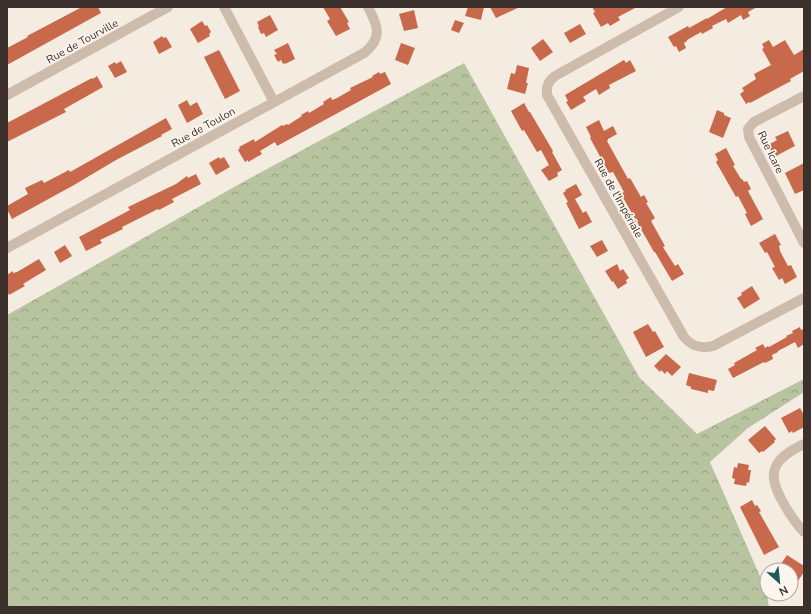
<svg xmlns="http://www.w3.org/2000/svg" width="811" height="614" viewBox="0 0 811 614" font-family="'Nunito Sans',sans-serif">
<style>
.forest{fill:url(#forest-crowns)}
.building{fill:#c8694b}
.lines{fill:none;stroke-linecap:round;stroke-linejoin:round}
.minor{stroke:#cdbbac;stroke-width:10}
.labels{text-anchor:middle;stroke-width:3.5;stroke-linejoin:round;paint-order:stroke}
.street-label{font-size:11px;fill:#3b302b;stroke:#fbf5ee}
</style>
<defs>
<pattern id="forest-crowns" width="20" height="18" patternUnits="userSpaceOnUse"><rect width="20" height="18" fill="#b8c4a0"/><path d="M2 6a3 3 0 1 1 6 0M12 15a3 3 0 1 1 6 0" fill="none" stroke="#97a083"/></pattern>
</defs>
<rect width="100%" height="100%" fill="#f4ebe1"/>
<!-- forest -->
<path class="forest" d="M464,63l175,314 58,57 107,-55v13l-56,36 -38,34 56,128 3,17h-762v-292l236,-133z"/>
<!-- building -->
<g class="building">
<path d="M82,7h16l3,6 -94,52v-17l21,-11 -1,-1z"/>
<path d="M323,7h17l9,15 -2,1 3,6 -14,7 -9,-15 3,-2z"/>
<path d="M468,7h16l-3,13 -16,-4z"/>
<path d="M490,7h30l-24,11z"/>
<path d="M592,7h45l-19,10 2,3 -10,6 -2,-3 -7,4 -8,-14 2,-1z"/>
<path d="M727,7h30l-9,5 2,4 -7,4 -2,-5 -13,8 -2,-4 -14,7 1,2 -11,6 -1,-2 -14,8v1l-3,2 2,5 -7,4 -3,-6 -2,1 -6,-10 20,-11 1,2 18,-10v1z"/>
<path d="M414,10l4,18 -14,3 -5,-17z"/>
<path d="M270,15l8,15 -12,7 -2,-4 -3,1 -3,-7 1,-1 -2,-4z"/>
<path d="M455,20l9,3 -5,10 -8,-3z"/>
<path d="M202,21l3,5 2,-1 4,7 -2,2 1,2 -12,7 -8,-14z"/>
<path d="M580,24l6,10 -16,9 -6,-10z"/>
<path d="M162,36l1,2 3,-1 6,10 -13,7 -6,-12z"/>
<path d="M543,39l10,13 -13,9 -9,-13z"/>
<path d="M769,40l4,7 12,-7 9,15 10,-6v22l-14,8 1,2 -41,22 -1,-1 -3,2 -6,-10 4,-3 -2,-3 14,-9 -2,-5 17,-9 -9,-16 2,-1 -2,-4z"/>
<path d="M288,43l7,16 -10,5v-1l-2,1 -2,-4 -3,2 -4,-7 3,-1 -3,-4z"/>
<path d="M401,43l14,5 -7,17 -13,-5z"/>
<path d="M219,50l21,41 -15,8 -21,-42z"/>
<path d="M624,60l2,3 4,-3 6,11 -27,14 1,3 -11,7 -3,-6 -13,8 3,4 -15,9 -5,-8 2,-1 -3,-6z"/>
<path d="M121,61l6,11 -12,6 -7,-12 7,-4 1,2z"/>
<path d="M517,65l12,3 -3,15h2l-3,11 -18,-5 4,-16 4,1z"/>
<path d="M379,72l1,2 5,-2 6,12 -114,62 -2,-4 -15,9 2,3 -14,8v-2l-3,2 -7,-12 2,-2 -1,-1 15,-8 1,3 27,-17 1,1 4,-2 1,1 14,-9 -1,-1 7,-4 1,2 15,-9 -1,-2 8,-5 1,3 5,-2 14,-8 -1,-2 23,-11 -1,-1z"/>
<path d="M97,76l6,11 -39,22 2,3 -59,30v-19l85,-45 1,1z"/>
<path d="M187,100l3,6 7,-4 6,12 -16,9 -9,-18z"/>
<path d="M524,103l5,9h1l23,39 -1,1 10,18 -5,3 1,3 -9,5 -8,-11 8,-5 -8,-15 -4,2 -13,-22 -2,1 -11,-20z"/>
<path d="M717,110l7,3v2l7,3 -8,20 -14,-6z"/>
<path d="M166,118l6,11 -11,6 1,1 -46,24 -42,25 -62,34 -5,-10v-3l21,-12 -3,-6 17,-8 2,3 25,-13 1,2z"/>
<path d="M599,120l5,11 9,-5 4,8 -9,5v1l-1,1 21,38 2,-1 11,19 3,-2 4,7 -2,1 9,15 -4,3 14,25 -2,1 12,19 3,-2 6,10 -12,7 -17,-29h-1l-33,-58 3,-2 -11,-20 -4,1 -19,-35 1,-1 -5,-10z"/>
<path d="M788,131l7,15 -21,11 -6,-12 9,-5 -2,-3z"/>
<path d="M726,148l9,17 -2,1 8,13h1l2,3 3,-1 4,8 -3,2 15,28 -12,7 -6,-12 2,-1 -9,-17 -2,1 -20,-35 2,-2 -3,-6z"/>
<path d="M219,157l1,2 4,-2 6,10 -14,8 -7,-12z"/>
<path d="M804,163v27l-9,4 -10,-21z"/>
<path d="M196,174l5,10 -29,15 2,3 -15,8 -1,-1 -36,18 1,2 -23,11 2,3 -16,8 -7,-14 49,-26 2,-1 -2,-3 48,-23 11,-8 1,2z"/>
<path d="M576,184l6,11 -7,4 8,14 3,-2 6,11 -13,7 -13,-26 2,-1 -5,-9 3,-2 -1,-1z"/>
<path d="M775,234l6,11 -2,1 1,5 8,15 3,-1 6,12 -12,7 -3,-6 -3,2 -7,-12 3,-1 -8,-15 -2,1 -6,-10z"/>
<path d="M602,240l6,11 -11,6 -7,-11z"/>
<path d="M65,245l7,11 -12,7 -6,-11z"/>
<path d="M39,259l7,11 -23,14 2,2 -16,9 -2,-4v-16l6,-4v2l4,-1z"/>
<path d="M617,264l3,7 3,-2 6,9 -3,2 1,3 -9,6 -5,-8 -1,1 -7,-11z"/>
<path d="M752,286l8,13 -16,10 -7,-11 5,-3 -1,-2z"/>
<path d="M648,324l5,8 2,-1 9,16 -18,10 -13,-25z"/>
<path d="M800,327l1,3 3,-1v15l-6,4 -3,-6 -17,9v1l-6,3 1,4 -8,4 -1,-1 -4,2 -27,14 -5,-9 7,-4 -1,-2 23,-13 -2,-2 8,-4 2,4 3,-2 1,1 18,-10 -1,-1 7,-3 -1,-2z"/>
<path d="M666,354l15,13 -9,9 -5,-5 -2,3 -4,-4 -1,2 -6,-6z"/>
<path d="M689,373l28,7 -3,11 -6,-1v3l-17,-4v-2l-5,-2z"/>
<path d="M800,408l4,7v12l-11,6 -1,-2 -3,2 -8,-15z"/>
<path d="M765,426l11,13 -2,2 1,1 -12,10 -1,-1 -3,2 -11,-13z"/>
<path d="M738,463l11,2 -1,5h3l-2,13 -2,-1 -1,4 -12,-2 1,-5 -3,-1 2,-11 3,1z"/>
<path d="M752,500l3,6 2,-1 4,6 -2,1 20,35 -15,8 -24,-48z"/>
<path d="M787,555l17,11v6l-13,19v-21h-14z"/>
</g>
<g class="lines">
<!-- minor -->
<g class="minor">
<path d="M224,7l50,95"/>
<path d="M679,7l-124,69c-7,6 -9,10 -8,19l137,242c8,10 17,12 29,9l91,-48"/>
<path d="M7,95l161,-88"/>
<path d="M804,96l-50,26 -6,7 1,8 55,106"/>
<path d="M7,248l357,-195c19,-15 14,-27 4,-46"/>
<path d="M804,444c-8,4 -17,8 -23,15 -5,5 -8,13 -7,20 1,14 20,43 30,53"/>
</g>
</g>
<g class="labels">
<!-- street labels -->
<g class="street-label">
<text transform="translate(82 41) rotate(-29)" y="4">Rue de Tourville</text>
<text transform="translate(203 127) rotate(-29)" y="4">Rue de Toulon</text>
<text transform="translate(771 152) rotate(64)" y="4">Rue Icare</text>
<text transform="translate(619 198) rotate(61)" y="4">Rue de l'Impériale</text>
</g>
</g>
<!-- border -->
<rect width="811" height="614" fill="none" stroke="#3b302b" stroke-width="16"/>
<!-- north arrow -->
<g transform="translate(779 582) rotate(153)"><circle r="19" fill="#fbf5ee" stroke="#aea6a0"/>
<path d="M0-3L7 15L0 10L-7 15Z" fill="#1f5a5e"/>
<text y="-6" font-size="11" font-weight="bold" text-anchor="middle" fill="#3b302b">N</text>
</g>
</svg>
